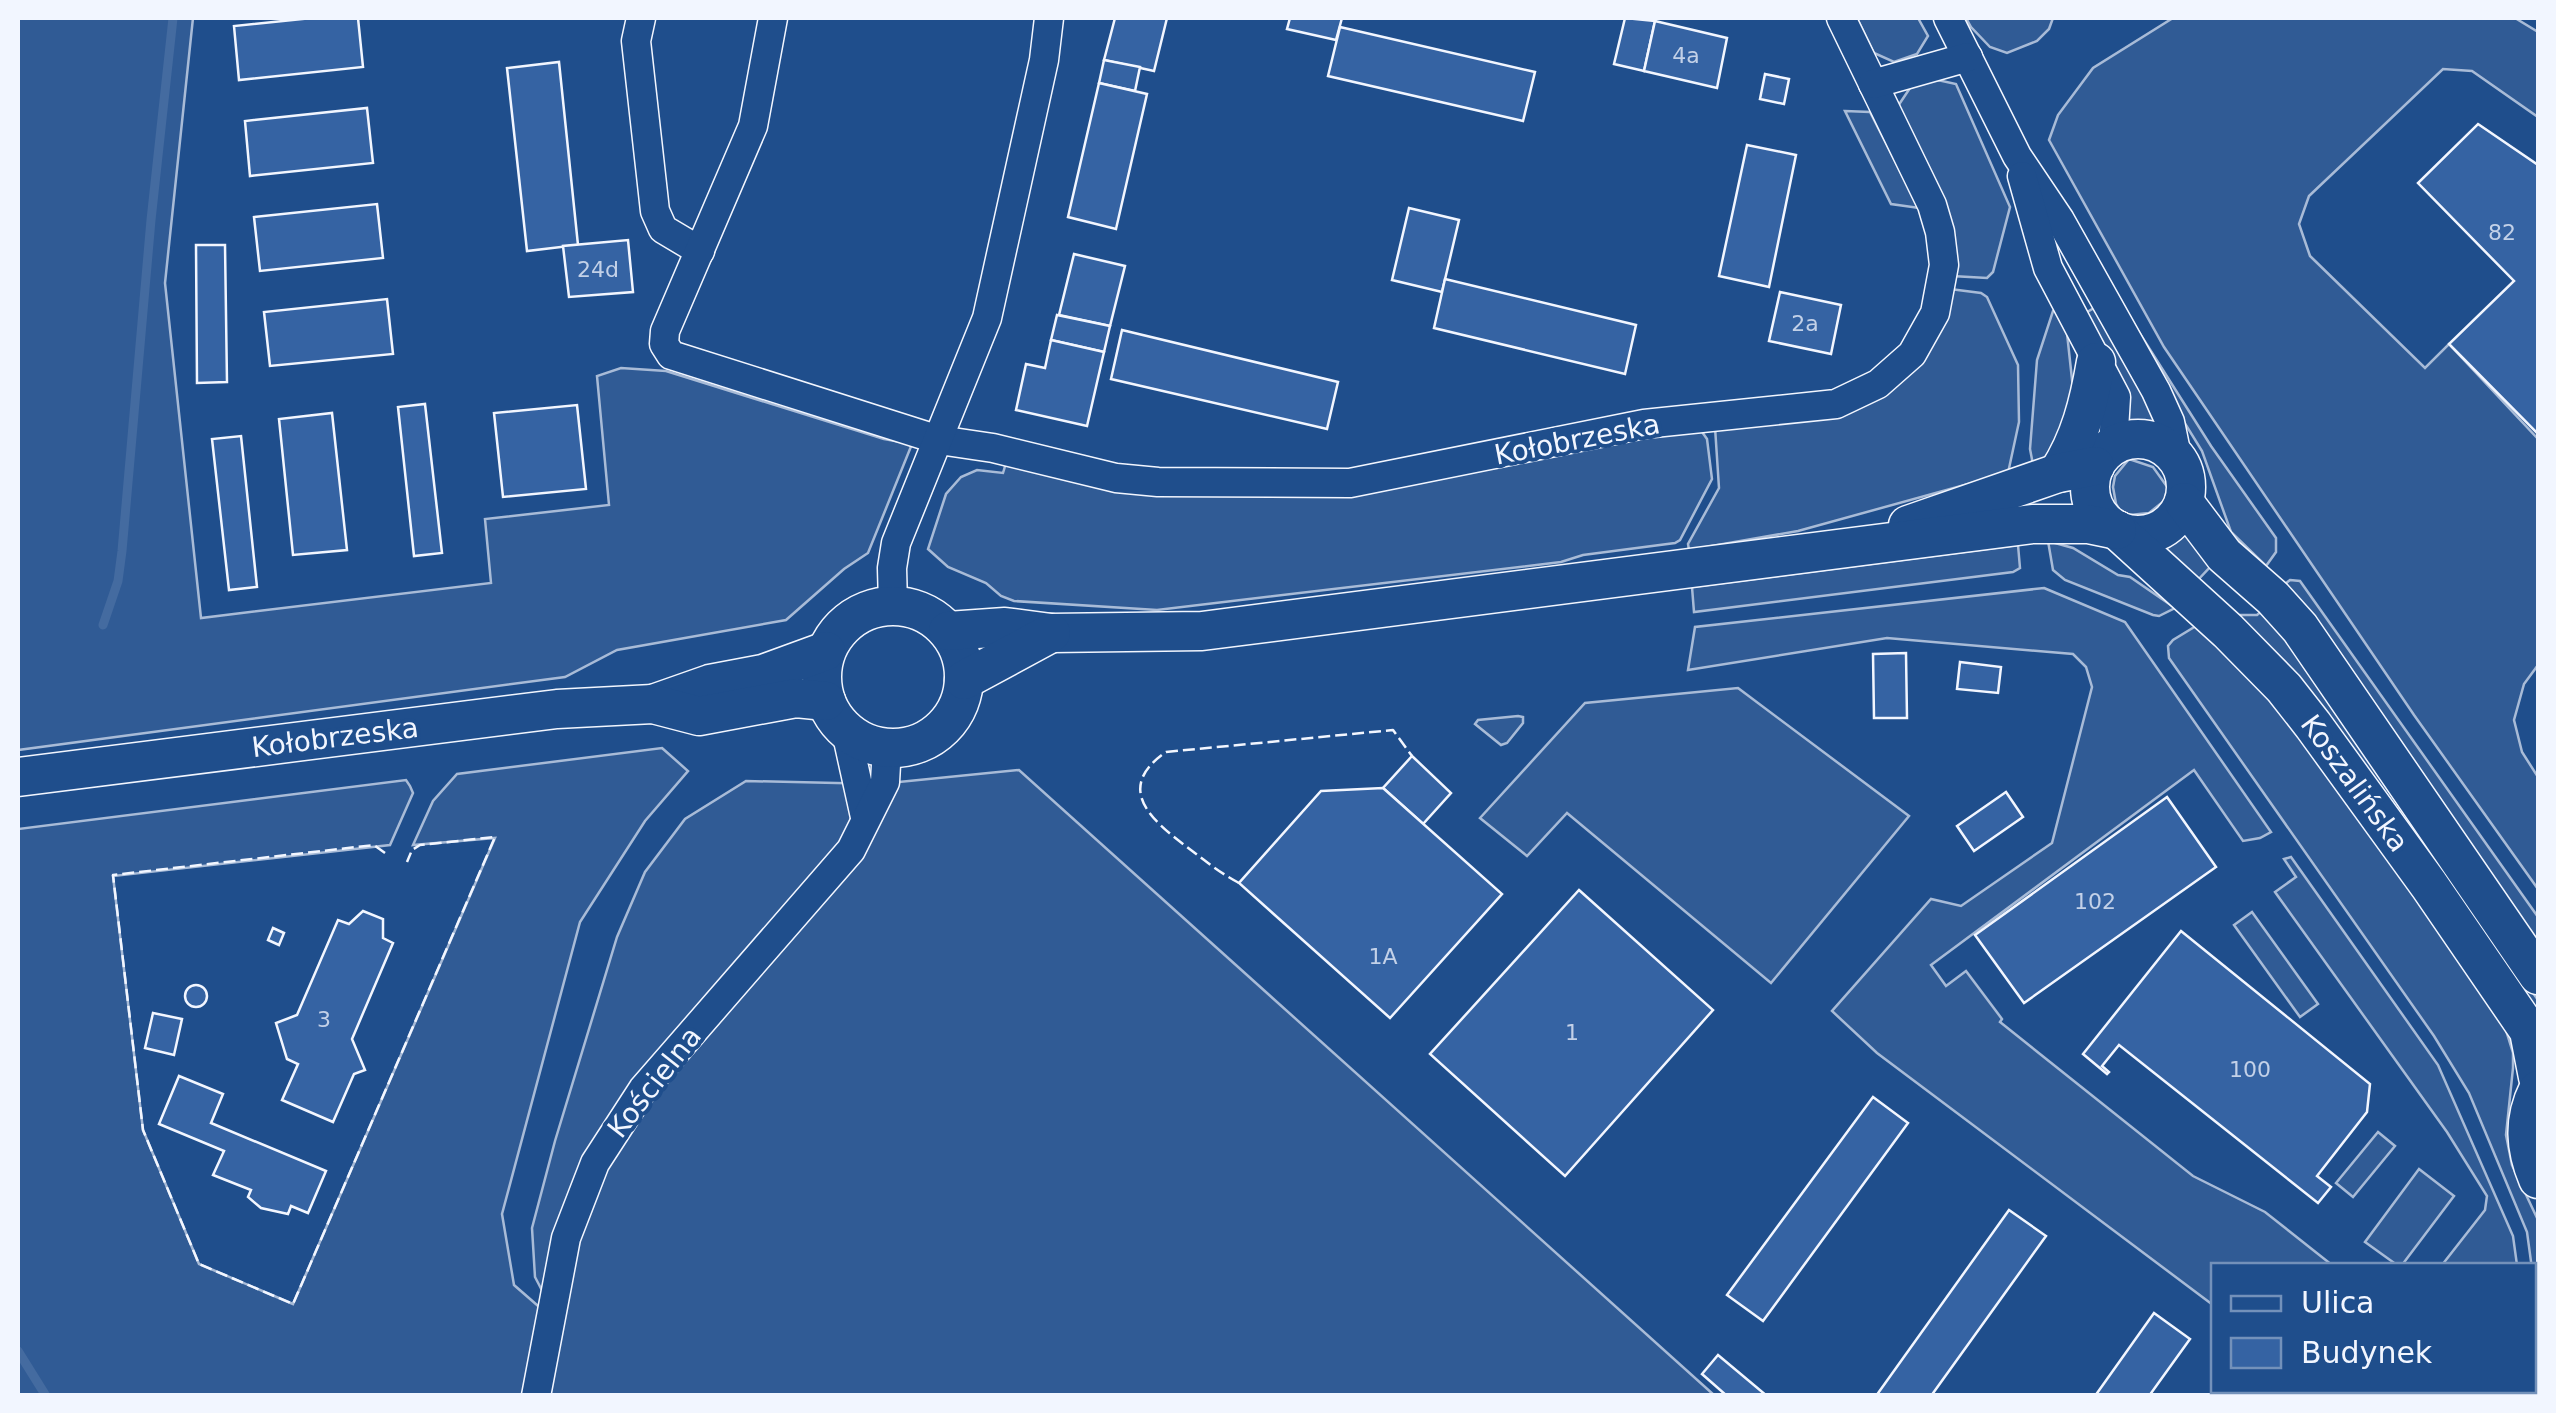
<svg xmlns="http://www.w3.org/2000/svg" width="2556" height="1413" viewBox="0 0 2556 1413" font-family="'DejaVu Sans',sans-serif">
<style>
.built{fill:#305b95;stroke:#a8bbd7;stroke-width:2.5}
.lines{fill:none;stroke-linecap:round;stroke-linejoin:round}
.stream{stroke:#446ba0;stroke-width:9}
.building{fill:#3563a3;stroke:#f2f6ff;stroke-width:2.5}
.minor-casing{stroke:#f2f6ff;stroke-width:31}
.secondary-casing{stroke:#f2f6ff;stroke-width:41}
.minor{stroke:#1f4e8c;stroke-width:28}
.secondary{stroke:#1f4e8c;stroke-width:38}
.fence{stroke:#f2f6ff;stroke-width:2.5;stroke-dasharray:12 5;stroke-linecap:butt}
.labels{text-anchor:middle;stroke-width:8;stroke-linejoin:round;paint-order:stroke}
.number-label{font-size:22px;fill:#c3d1e8}
.street-label{font-size:28px;fill:#f2f6ff;stroke:#1f4e8c}
</style>
<rect width="100%" height="100%" fill="#1f4e8c"/>
<!-- built -->
<g class="built">
<path d="M18,18h175l-28,265 36,335 290,-35 -6,-64 124,-14 -12,-129 24,-8 45,3 218,68 28,5 -44,109 -24,16 -58,51 -169,30 -52,27 -547,73z"/>
<path d="M1857,18h61l10,18 -11,18 -23,8 -20,-9z"/>
<path d="M1966,18h87l-4,11 -12,12 -30,12 -17,-6 -19,-20z"/>
<path d="M2173,18h342l23,14v85l-66,-46 -29,-2 -134,127 -10,28 11,32 115,112 24,-24 89,95v226l-14,19 -10,36 8,32 16,25v112l-124,-174 -250,-368 -115,-207 9,-25 35,-47z"/>
<path d="M1933,79l23,5 54,123 -17,65 -6,6 -35,-2 -54,-170 12,-18z"/>
<path d="M1845,111l25,1 49,96 -28,-4z"/>
<path d="M1950,289l31,4 6,4 31,68 1,57 -11,51 -210,58 -109,19 -1,-6 31,-56 -4,-61 146,-22z"/>
<path d="M2118,299l93,147 65,92v14l-10,14 -35,-34 -29,-81 -50,-81z"/>
<path d="M2096,307l58,100 4,23 -16,-5 -21,1 1,-45 -11,-23 -29,-43z"/>
<path d="M2057,308l9,16 9,83 -36,62 -5,1 -4,-21 7,-89 16,-49z"/>
<path d="M1700,429l7,10 5,40 -32,61 -5,3 -92,12 -22,7 -404,48 -143,-9 -13,-5 -15,-13 -38,-16 -20,-18 18,-55 15,-17 16,-7 26,3 3,-10 256,29 376,-57z"/>
<path d="M2129,459l24,8 15,21 1,9 -20,16 -19,2 -9,-3 -5,-8 -3,-17 2,-11z"/>
<path d="M2188,527l23,39 -16,17 -39,-37 19,-8z"/>
<path d="M2048,541l25,7 45,27 12,2 45,31 -16,8 -6,-1 -88,-35 -12,-10z"/>
<path d="M2018,545l2,23 -7,4 -319,40 -2,-25z"/>
<path d="M2290,580l10,1 238,336v27l-224,-325 -29,-35z"/>
<path d="M2044,588l81,34 146,210 -11,6 -17,3 -49,-71 -263,195 15,21 20,-15 36,48 -2,3 193,154 72,36 67,53 -118,1 -1,39 -336,-252 -45,-42 99,-112 30,7 91,-63 40,-156 -6,-20 -13,-13 -186,-16 -199,32 7,-43z"/>
<path d="M2263,610l22,24 72,108 181,258v15l-301,-396 3,-4h17z"/>
<path d="M2196,626l29,25 72,79 207,294 9,29v15l-7,67 6,30 26,55v93l-11,-81 -58,-139 -35,-57 -265,-378 -1,-12 5,-6z"/>
<path d="M1738,688l171,128 -138,167 -204,-170 -40,43 -47,-38 105,-115z"/>
<path d="M1518,716l5,1v6l-16,20 -6,2 -26,-21 3,-4z"/>
<path d="M662,748l26,23 -43,50 -65,101 -78,292 12,71 46,40 -25,-48 -3,-49 23,-87 62,-204 28,-65 40,-53 61,-38 133,3 140,-14 695,625h-1696v-566l388,-49 4,6 3,7 -23,52 -277,31 30,254 56,134 94,40 202,-466 -82,7 20,-44 24,-27z"/>
<path d="M2291,857l147,208 75,171 4,29h-75l43,-55 2,-14 -40,-64 -172,-240 21,-15 -12,-18z"/>
<path d="M2252,912l66,92 -18,13 -66,-92z"/>
<path d="M2378,1132l17,14 -42,51 -17,-14z"/>
<path d="M2419,1169l35,27 -52,69h-5l-32,-23z"/>
<path d="M2477,1391l4,4 -149,1 -7,-5z"/>
</g>
<g class="lines">
<!-- stream -->
<g class="stream">
<path d="M103,625l15,-44 4,-30 29,-331 22,-202"/>
<path d="M18,1351l28,45"/>
</g>
</g>
<!-- building -->
<g class="building">
<path d="M312,18h46l5,49 -124,13 -5,-54z"/>
<path d="M1115,18h52l-13,53 -50,-11z"/>
<path d="M1290,18h52l-6,22 -49,-11z"/>
<path d="M1625,18l30,3 -11,50 -30,-7z"/>
<path d="M1655,21l72,17 -10,50 -73,-17z"/>
<path d="M1340,27l195,45 -12,49 -195,-45z"/>
<path d="M1104,60l36,7 -5,24 -36,-8z"/>
<path d="M559,62l19,183 -51,6 -20,-183z"/>
<path d="M1765,74l24,5 -5,25 -24,-5z"/>
<path d="M1099,83l48,11 -31,135 -48,-12z"/>
<path d="M367,108l6,55 -123,13 -5,-55z"/>
<path d="M2478,124l60,41v269l-89,-90 65,-63 -96,-98z"/>
<path d="M1747,145l49,10 -27,132 -50,-11z"/>
<path d="M377,204l6,54 -123,13 -6,-54z"/>
<path d="M1409,208l50,12 -17,72 -50,-12z"/>
<path d="M628,240l5,52 -64,5 -6,-51z"/>
<path d="M196,245h29l2,137 -30,1z"/>
<path d="M1074,254l51,12 -15,60 -51,-11z"/>
<path d="M1445,279l191,46 -11,49 -191,-46z"/>
<path d="M1780,292l61,13 -10,49 -62,-13z"/>
<path d="M387,299l6,55 -123,12 -6,-54z"/>
<path d="M1057,315l53,11 -6,26 -53,-12z"/>
<path d="M1122,330l216,52 -11,47 -216,-50z"/>
<path d="M1051,340l53,12 -17,74 -71,-16 10,-46 19,4z"/>
<path d="M425,404l17,149 -28,3 -16,-149z"/>
<path d="M577,405l9,84 -83,8 -9,-84z"/>
<path d="M332,413l15,137 -54,5 -14,-136z"/>
<path d="M241,436l16,151 -28,3 -17,-151z"/>
<path d="M1906,653l1,65h-33l-1,-64z"/>
<path d="M1960,662l41,5 -3,26 -41,-4z"/>
<path d="M1412,756l39,37 -28,31 -40,-36z"/>
<path d="M1383,788l119,106 -112,124 -151,-135 82,-92z"/>
<path d="M2006,792l17,25 -49,34 -17,-25z"/>
<path d="M2167,797l49,70 -192,136 -49,-68z"/>
<path d="M1579,890l134,120 -148,166 -135,-122z"/>
<path d="M363,911l20,8v19l10,5 -41,96 13,31 -11,4 -21,48 -51,-22 16,-36 -11,-5 -11,-36 21,-8 41,-95 11,4z"/>
<path d="M273,928l11,5 -5,12 -11,-5z"/>
<path d="M2181,931l189,153 -3,28 -50,64 14,11 -13,16 -199,-158 -17,21 7,6 -2,2 -24,-20z"/>
<circle cx="196" cy="996" r="11"/>
<path d="M153,1013l29,6 -8,36 -29,-7z"/>
<path d="M179,1076l44,18 -12,29 115,48 -18,42 -17,-7 -3,8 -27,-6 -13,-11 3,-7 -38,-15 11,-24 -65,-27z"/>
<path d="M1873,1097l35,26 -145,198 -36,-26z"/>
<path d="M2009,1210l37,26 -115,160h-55z"/>
<path d="M2154,1313l36,26 -41,57h-54z"/>
<path d="M1718,1355l49,41h-40l-25,-22z"/>
</g>
<g class="lines">
<!-- minor casing -->
<g class="minor-casing">
<g id="minor">
<path d="M641,18l-5,23 19,170 8,18 37,22"/>
<path d="M773,18l-20,108 -88,205 -1,13 7,11 268,85 54,8 123,30 42,4 192,1 294,-59 192,-20 42,-20 34,-30 23,-41 9,-48 -4,-33 -8,-27 -91,-187"/>
<path d="M1948,18l69,138 43,64 96,171 14,31 8,39"/>
<path d="M1873,84l95,-27"/>
<path d="M2022,176l26,92 68,129 -3,49"/>
<path d="M893,605l-1,-37 4,-25 91,-225 57,-258 5,-42"/>
<path d="M846,731l19,86"/>
<path d="M536,1396l30,-158 29,-75 48,-74 208,-239 34,-68 2,-35"/>
</g>
</g>
<!-- secondary casing -->
<g class="secondary-casing">
<g id="secondary">
<circle cx="2138" cy="487" r="48"/>
<path d="M2058,473c22,-34 31,-70 38,-111"/>
<path d="M2184,502l40,53 49,43 27,30 238,347"/>
<path d="M1908,525l150,-52 37,-7"/>
<path d="M2117,530l111,101 56,57 29,37 116,160 100,146 9,46"/>
<circle cx="893" cy="677" r="71"/>
<path d="M948,631l57,-4 46,6 151,-2 830,-107h56l29,6"/>
<path d="M964,680l87,-47"/>
<path d="M653,704l57,-20 53,-10 63,-23"/>
<path d="M18,777l539,-68 96,-5 46,12 97,-18 30,3"/>
<path d="M2538,1090c-15,30 -13,58 0,89"/>
</g>
</g>
<!-- minor -->
<use href="#minor" class="minor"/>
<!-- secondary -->
<use href="#secondary" class="secondary"/>
<!-- fence -->
<g class="fence">
<path d="M385,853l-11,-8 -261,30 30,255 56,134 94,40 202,-467 -75,8 -8,5 -5,12"/>
<path d="M1239,883c-19,-10 -35,-23 -52,-36 -36,-27 -73,-59 -21,-95l227,-22 19,26"/>
</g>
</g>
<g class="labels">
<!-- number labels -->
<g class="number-label">
<text x="1686" y="63">4a</text>
<text x="2502" y="240">82</text>
<text x="598" y="277">24d</text>
<text x="1805" y="331">2a</text>
<text x="2095" y="909">102</text>
<text x="1383" y="964">1A</text>
<text x="324" y="1027">3</text>
<text x="1572" y="1040">1</text>
<text x="2250" y="1077">100</text>
</g>
<!-- street labels -->
<g class="street-label">
<text transform="translate(1577 439) rotate(-11)" y="10">Kołobrzeska</text>
<text transform="translate(335 737) rotate(-7)" y="10">Kołobrzeska</text>
<text transform="translate(2355 783) rotate(54)" y="10">Koszalińska</text>
<text transform="translate(654 1082) rotate(-52)" y="10">Kościelna</text>
</g>
</g>
<!-- border -->
<rect width="2556" height="1413" fill="none" stroke="#f2f6ff" stroke-width="40"/>
<!-- legend -->
<rect x="2211" y="1263" width="325" height="130" fill="#1f4e8c" stroke="#7391ba" stroke-width="2.5"/>
<rect x="2231" y="1296" width="50" height="15" fill="#1f4e8c" stroke="#7391ba" stroke-width="2.5"/>
<text x="2301" y="1313" font-size="30" fill="#f2f6ff">Ulica</text>
<rect x="2231" y="1338" width="50" height="30" fill="#3563a3" stroke="#7391ba" stroke-width="2.5"/>
<text x="2301" y="1363" font-size="30" fill="#f2f6ff">Budynek</text>
</svg>
